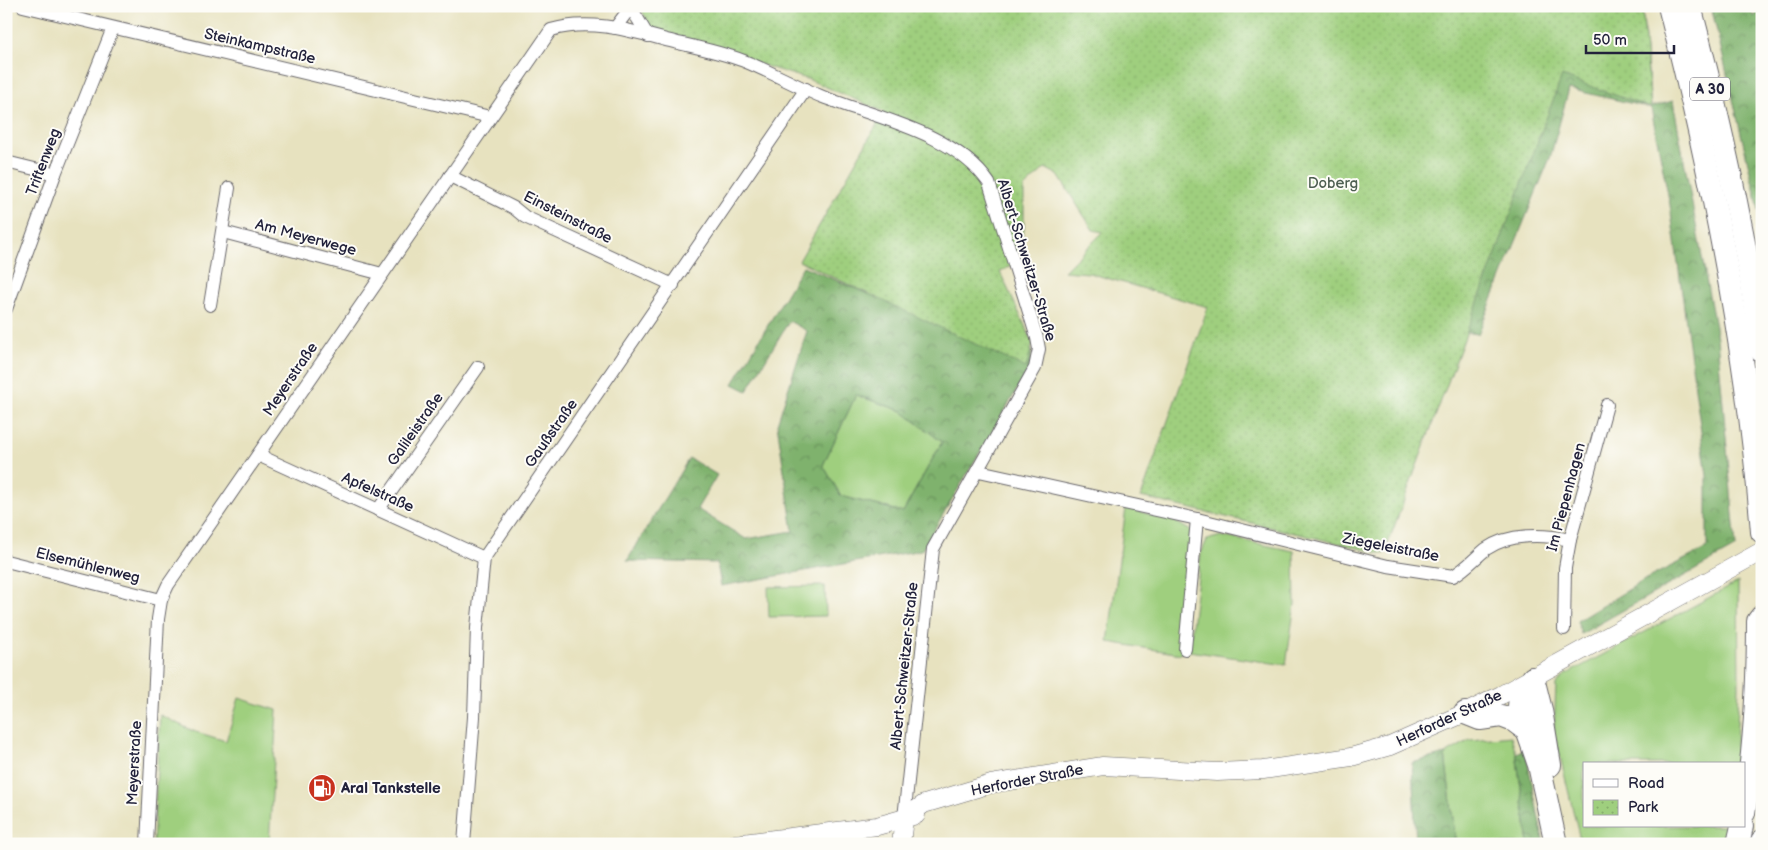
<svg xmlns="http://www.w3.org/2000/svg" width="1768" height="850" viewBox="0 0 1768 850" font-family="'Balsamiq Sans',sans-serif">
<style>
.green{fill:#9fcf7e;stroke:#60785c}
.forest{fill:url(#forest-crowns);stroke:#506a54;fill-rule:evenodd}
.park{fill:url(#park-dots);stroke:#60785c}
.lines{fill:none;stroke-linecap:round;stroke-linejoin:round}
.street-casing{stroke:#676569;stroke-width:14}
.secondary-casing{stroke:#676569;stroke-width:19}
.highway-casing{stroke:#676569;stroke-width:24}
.street{stroke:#fff;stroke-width:12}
.secondary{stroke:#fff;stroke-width:18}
.highway{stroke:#fff;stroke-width:22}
.labels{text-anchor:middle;stroke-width:4;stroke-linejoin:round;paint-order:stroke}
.shield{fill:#fdfcf7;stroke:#646373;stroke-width:1}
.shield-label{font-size:14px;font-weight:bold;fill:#22223b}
.street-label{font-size:15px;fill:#22223b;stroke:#fdfcf7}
.park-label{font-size:15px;fill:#4e5f52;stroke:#fdfcf7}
.poi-label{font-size:15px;font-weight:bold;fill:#22223b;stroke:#fdfcf7;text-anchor:start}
</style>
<defs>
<pattern id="forest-crowns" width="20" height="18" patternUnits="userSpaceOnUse" patternTransform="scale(1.25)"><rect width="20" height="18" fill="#7fb26d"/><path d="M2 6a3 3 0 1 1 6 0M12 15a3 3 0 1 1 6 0" fill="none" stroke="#68905b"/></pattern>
<pattern id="park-dots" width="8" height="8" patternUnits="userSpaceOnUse" patternTransform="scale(1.25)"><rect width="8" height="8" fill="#9fcf7e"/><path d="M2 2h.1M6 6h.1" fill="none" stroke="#89b16e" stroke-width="1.8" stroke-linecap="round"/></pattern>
</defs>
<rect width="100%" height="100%" fill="#fdfcf7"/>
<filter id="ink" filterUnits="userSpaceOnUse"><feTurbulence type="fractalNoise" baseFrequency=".02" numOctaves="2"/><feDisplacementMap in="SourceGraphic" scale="10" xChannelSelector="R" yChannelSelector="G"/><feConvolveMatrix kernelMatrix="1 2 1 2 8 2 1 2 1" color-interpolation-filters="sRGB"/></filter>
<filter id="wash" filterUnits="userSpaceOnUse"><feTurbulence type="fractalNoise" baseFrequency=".0096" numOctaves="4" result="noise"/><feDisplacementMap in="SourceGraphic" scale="20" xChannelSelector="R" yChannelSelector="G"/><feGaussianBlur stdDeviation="1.12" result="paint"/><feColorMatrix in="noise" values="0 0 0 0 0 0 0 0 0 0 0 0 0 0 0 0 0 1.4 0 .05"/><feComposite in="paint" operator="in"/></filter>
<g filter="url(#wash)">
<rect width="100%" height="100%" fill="#e7e2bf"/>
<!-- green -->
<g class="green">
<path d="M856,395l46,16 40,31 -39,70 -62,-16 -18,-31z"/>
<path d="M1126,508l48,13 17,10 -10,123 -73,-12z"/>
<path d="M1221,536l73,15 1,53 -9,61 -97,-14 12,-98 6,-13z"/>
<path d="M1738,582l1,105 -4,77h-151v62h142l-5,18h-140l-27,-113 2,-46 9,-10z"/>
<path d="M825,586l1,30 -57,1 -1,-30z"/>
<path d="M239,698l38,12 -8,134h-116l7,-129 33,16 33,10z"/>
<path d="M1511,736l5,17 13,91h-73l-11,-90 25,-14z"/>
</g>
<!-- forest -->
<g class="forest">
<path d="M1430,6h212l9,101 22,-6 44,237 19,209 -155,87 -4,-13 69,-42 61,-31v-72l-37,-271 -19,-97 -82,-19 -19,69 -72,176 -16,-2z"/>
<path d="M1711,6h38l5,11 8,-11v217z"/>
<path d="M803,266l65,28 139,45 25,11 -1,16 -109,184 -201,36 -4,-23 -90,-2 62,-103 28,17 -20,34 49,30 47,-8 -16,-107 30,-93 -18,-10 -42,70 -14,-7zM856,395l46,16 40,31 -39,70 -62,-16 -18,-31z"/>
<path d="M1525,749l19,95h-15l-13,-91z"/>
<path d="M1445,754l11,90h-40l-4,-81z"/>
</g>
<!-- park -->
<path class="park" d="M639,6h1003l9,102 -89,-32 -178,478 -243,-57 67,-190 -119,-34 -25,-2 39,-39 -10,-2 -35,-55 -13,-7 -21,20v40l-6,34 -18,10 33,71 -7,25 -227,-107 85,-149 -74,-32 -146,-46 -12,-5z"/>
</g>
<g filter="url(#ink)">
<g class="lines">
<!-- street casing -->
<g class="street-casing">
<g id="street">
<path d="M23,6l467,111"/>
<path d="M630,6l18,30"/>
<path d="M615,28l15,-20"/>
<path d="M6,162l49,12"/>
<path d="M450,176l64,32 11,9 148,68"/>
<path d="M223,232l159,42"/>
<path d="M210,305l19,-117"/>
<path d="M6,309l49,-135 58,-146"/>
<path d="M258,455l226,103"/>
<path d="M979,471l218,48 191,47 65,10c13,-7 22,-18 33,-27 23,-16 58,-15 84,-9"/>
<path d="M378,510l100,-143"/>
<path d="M6,561l155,39"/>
<path d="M1564,629l1,-61 5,-28 37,-135"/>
<path d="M1185,649l12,-130"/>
<path d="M147,844l11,-225 3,-19 7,-15 383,-555c41,-13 87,3 127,13 22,5 45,10 66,18 27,11 52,25 79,36 54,21 132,36 166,86l48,155 2,11 -4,19 -102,181 -29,269"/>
<path d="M464,844l10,-127 3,-89 7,-70 322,-469"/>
</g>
</g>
<!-- secondary casing -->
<g class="secondary-casing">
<g id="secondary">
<path d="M904,818l20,-14 67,-20 112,-18 114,6 46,-2 88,-13 39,-11 75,-33 36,-18 261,-144"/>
<path d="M735,844l142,-18 39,-11"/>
<path d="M901,844l3,-26"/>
</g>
</g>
<!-- highway casing -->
<g class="highway-casing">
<g id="highway">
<path d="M1669,6c44,172 79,348 93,526"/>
<path d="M1690,6c30,114 56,230 72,346"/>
<path d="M1533,678l-13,18 -1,11 20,58 17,79"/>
<path d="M1533,678l8,32 9,55"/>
<path d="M1465,713l15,6 21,-3 13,5 12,9"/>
<path d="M1744,813c11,-64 14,-127 14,-192l4,-5"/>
<path d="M1738,844l4,-18"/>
<path d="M1761,844l1,-3"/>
</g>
</g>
<!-- street -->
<use href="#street" class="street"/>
<!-- secondary -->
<use href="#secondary" class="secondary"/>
<!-- highway -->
<use href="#highway" class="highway"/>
</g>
</g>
<!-- icons -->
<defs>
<g id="fuel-disc" transform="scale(1.4375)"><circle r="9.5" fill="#c8321e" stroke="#fdfcf7"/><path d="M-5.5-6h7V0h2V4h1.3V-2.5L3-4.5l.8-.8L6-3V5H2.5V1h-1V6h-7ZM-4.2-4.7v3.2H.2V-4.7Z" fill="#fff"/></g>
</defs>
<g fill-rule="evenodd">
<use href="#fuel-disc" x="322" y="788"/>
</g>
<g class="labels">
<!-- shield labels -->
<rect class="shield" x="1690" y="77.5" width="40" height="23" rx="4"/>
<g class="shield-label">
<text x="1710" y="94">A 30</text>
</g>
<!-- street labels -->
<g class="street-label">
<text transform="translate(260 46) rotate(13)" y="5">Steinkampstraße</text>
<text transform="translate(43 162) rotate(-69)" y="5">Triftenweg</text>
<text transform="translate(568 217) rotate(27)" y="5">Einsteinstraße</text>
<text transform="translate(306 237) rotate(15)" y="5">Am Meyerwege</text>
<text transform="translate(1027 260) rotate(73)" y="5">Albert-Schweitzer-Straße</text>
<text transform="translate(290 379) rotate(-56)" y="5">Meyerstraße</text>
<text transform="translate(415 429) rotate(-55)" y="5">Galileistraße</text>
<text transform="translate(551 433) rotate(-55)" y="5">Gaußstraße</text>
<text transform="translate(378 492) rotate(24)" y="5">Apfelstraße</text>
<text transform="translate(1566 497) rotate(-75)" y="5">Im Piepenhagen</text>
<text transform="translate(1391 547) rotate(11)" y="5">Ziegeleistraße</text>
<text transform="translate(88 565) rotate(14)" y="5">Elsemühlenweg</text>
<text transform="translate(904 666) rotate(-84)" y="5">Albert-Schweitzer-Straße</text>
<text transform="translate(1449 718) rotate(-25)" y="5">Herforder Straße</text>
<text transform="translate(134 763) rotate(-87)" y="5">Meyerstraße</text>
<text transform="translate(1027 780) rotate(-11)" y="5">Herforder Straße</text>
</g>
<!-- park labels -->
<g class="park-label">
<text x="1333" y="188">Doberg</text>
</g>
<!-- poi labels -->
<g class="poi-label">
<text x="341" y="793">Aral Tankstelle</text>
</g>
</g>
<!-- margin -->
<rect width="1768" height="850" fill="none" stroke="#fdfcf7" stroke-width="25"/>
<!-- legend -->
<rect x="1583" y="762" width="162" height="65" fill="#fdfcf7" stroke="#a5a5ac"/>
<rect x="1593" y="779" width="25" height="8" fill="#ffffff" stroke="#a5a5ac"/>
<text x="1628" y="788" font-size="15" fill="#22223b">Road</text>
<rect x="1593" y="800" width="25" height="15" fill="url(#park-dots)" stroke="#a5a5ac"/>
<text x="1628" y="812" font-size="15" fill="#22223b">Park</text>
<!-- scale -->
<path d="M1586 45v8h88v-8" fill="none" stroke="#22223b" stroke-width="2.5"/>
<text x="1593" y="45" font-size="15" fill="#22223b" stroke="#fdfcf7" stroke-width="4" paint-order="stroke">50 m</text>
</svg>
